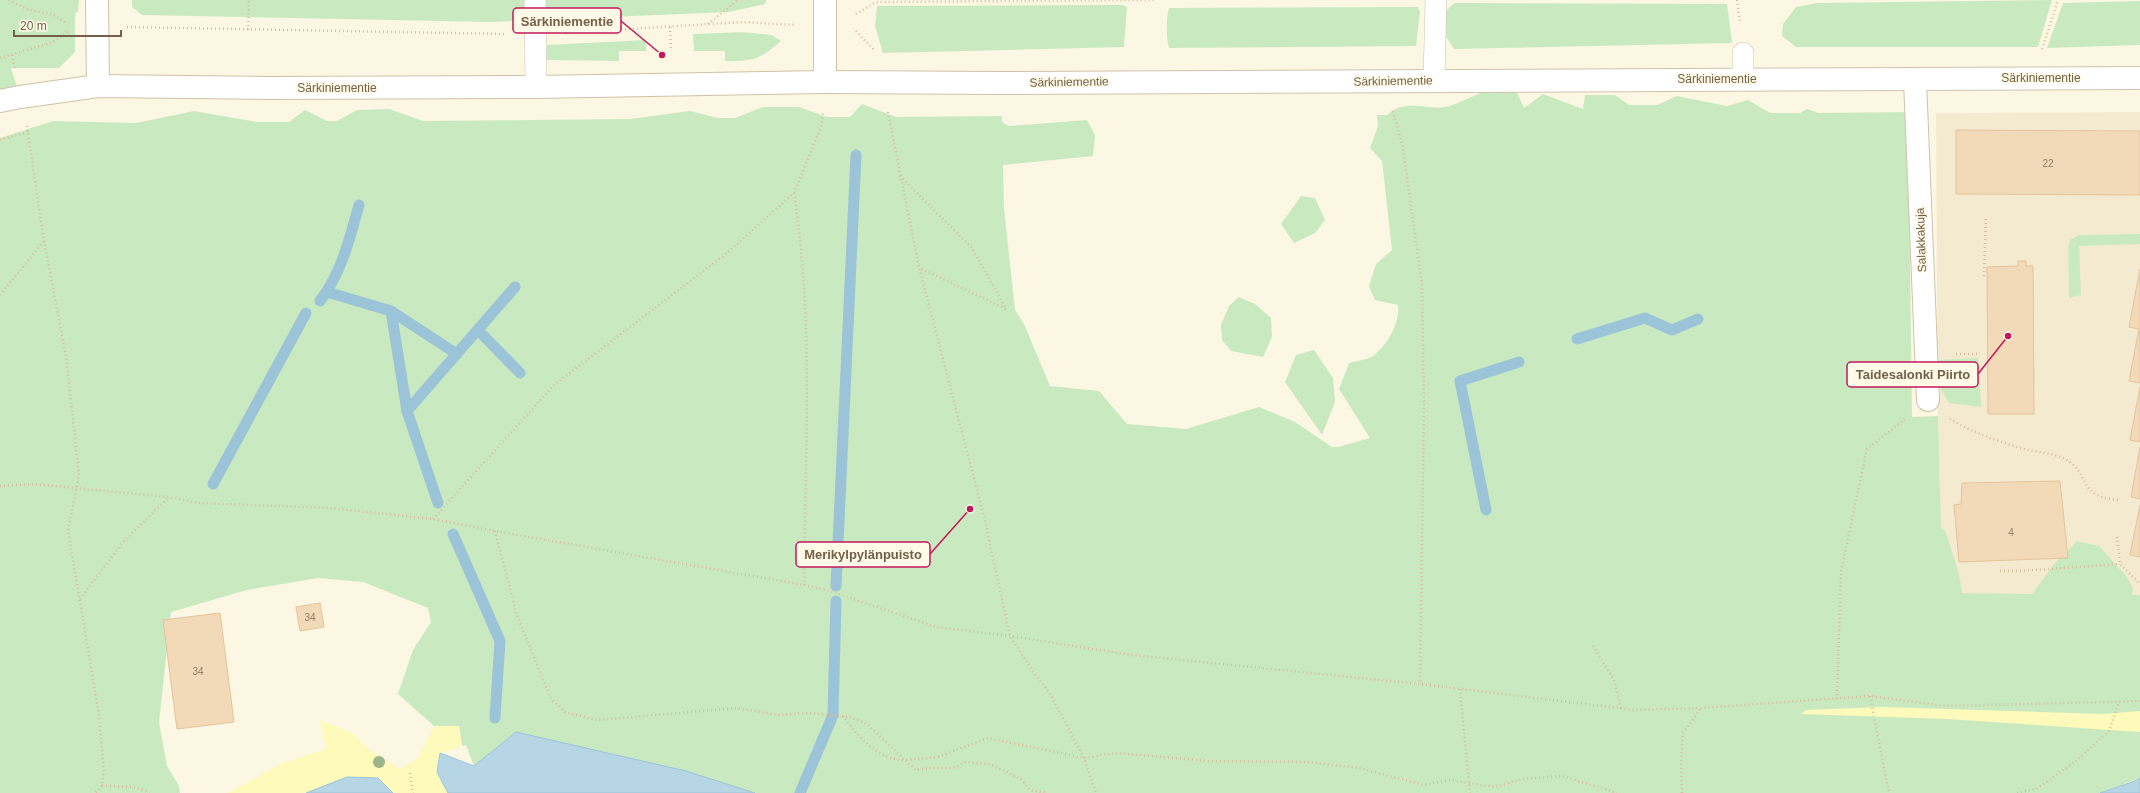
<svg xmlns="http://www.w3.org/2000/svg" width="2140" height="793" viewBox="0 0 2140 793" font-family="Arial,sans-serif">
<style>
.residential{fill:#f4ead0}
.green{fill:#c9eac0}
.sand{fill:#fdfabb}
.water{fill:#b6d6e6;stroke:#9cc4d8}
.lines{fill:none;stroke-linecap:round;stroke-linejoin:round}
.stream{stroke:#9cc4d8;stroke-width:11}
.building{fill:#f2dab9;stroke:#e5c499}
.lane-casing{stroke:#d0c2ab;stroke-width:22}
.street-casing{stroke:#d0c2ab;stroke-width:24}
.secondary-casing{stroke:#d1c1a6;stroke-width:24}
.path{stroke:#d7be9c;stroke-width:2.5;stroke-dasharray:1 3;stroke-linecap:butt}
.lane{stroke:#fff;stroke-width:21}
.street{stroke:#fff;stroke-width:22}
.secondary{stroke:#fff;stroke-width:22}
.tree{fill:#9ab68a}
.labels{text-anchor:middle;stroke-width:3;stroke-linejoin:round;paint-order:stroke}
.number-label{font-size:10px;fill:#947e64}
.street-label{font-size:12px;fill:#746048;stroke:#fffae8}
.leader{fill:none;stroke:#c2185b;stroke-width:1.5}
.callout-dot{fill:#c2185b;stroke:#fffae8;stroke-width:1.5}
.callout{fill:#fffae8;stroke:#c2185b;stroke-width:1.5}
.callout-label{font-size:13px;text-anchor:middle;font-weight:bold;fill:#746048}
</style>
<rect width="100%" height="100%" fill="#fcf7e2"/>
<!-- residential -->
<path class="residential" d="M2140,112v483l-198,-2 -4,-177 -2,-303z"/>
<!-- green -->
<g class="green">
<path d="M0,0h79l-1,12 -3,1v39l-16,16h-48l8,25 -19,5z"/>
<path d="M132,0h634l-1,4 -36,8 -238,10 -349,-7 -10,-8z"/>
<path d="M2052,0l-14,47h-242l-14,-11 1,-12 13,-17 21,-4z"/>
<path d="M2140,1v44l-93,3 16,-45z"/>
<path d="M1454,3l273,1 5,39 -278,6 -11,-17 3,-21z"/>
<path d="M1123,5l4,2 -3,40 -241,6 -8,-27 2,-20z"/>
<path d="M1418,7l2,5 -4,34 -247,2c-3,-11 -3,-29 0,-40z"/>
<path d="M742,32l30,3 9,6c-20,18 -30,21 -56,20v-10h-31l-1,-17z"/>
<path d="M646,40v11h-27v10l-72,-1v-15z"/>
<path d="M1497,85l17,1 10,22 19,-14 40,15 2,-14h30l14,10h28l20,-9 50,10 21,-6 22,13h30l7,-4 12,4 89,-1 4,305 26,-1 3,112 4,2 14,44 3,19 70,1 22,-30 23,-23 22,5 28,31 6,11 -1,7h8v183l-40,15h-1349l-235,-61 -42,34 -8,-21 -4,1 -3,-20h-25l-36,-32 15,-44 18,-28 -3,-14 -65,-26 -45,-4 -71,12 -76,22 -12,110 8,44 12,20 1,7h-180v-655l53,-17 83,2 58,-12 63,11h32l16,-12 22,11h10l20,-11 32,-1 34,12 207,-2 60,-8 28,7h17l28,-11h36l28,10h23l12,-13 34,13 106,-1v6l7,4 78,-6 8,15 -2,21 -90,9 1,43 11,102 9,14 26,62 49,5 28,33 59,5 73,-22 36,15 37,25h6l32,-9 -31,-49 10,-26c6,-2 18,-3 24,-7 14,-11 27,-32 25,-51l-23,-5 -6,-14 7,-22 16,-14 -10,-89 -12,-13 8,-22 -1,-11h10c20,-18 41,-3 62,-9 16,-5 33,-14 48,-21z"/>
<path d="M1301,196l14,2 10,22 -10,13 -21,10 -13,-19z"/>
<path d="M2140,234v10l-61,2 2,49 -12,3 -1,-51 2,-7 9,-5z"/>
<path d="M1239,297l16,7 16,14 1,19 -9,20 -32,-6 -9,-11 -1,-15 8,-19z"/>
<path d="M1314,350l19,28 2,24 -13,33 -37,-53 11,-27z"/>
<path d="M1978,358l3,49 -32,-4 -8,-14 -2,-29z"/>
</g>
<!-- sand -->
<g class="sand">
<path d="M1881,707l222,7 37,-3v21l-193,-13 -146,-5 5,-4z"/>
<path d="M320,720l32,13 19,18 29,18 18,-11 16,-32h25l3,20 -22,7 -3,19 11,21h-55l-15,-15 -72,15h-79l58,-31 41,-13z"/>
</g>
<!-- water -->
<g class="water">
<path d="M516,732l170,39 69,22h-307l-11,-21 3,-19 34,13z"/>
<path d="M347,777l31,1 15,15h-87z"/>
<path d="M2140,778v15h-40l35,-12z"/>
</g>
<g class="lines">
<!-- stream -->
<g class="stream">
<path d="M327,292l64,19 66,43"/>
<path d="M320,301c21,-27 30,-63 39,-96"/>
<path d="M391,311l16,100 31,92"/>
<path d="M478,330l42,43"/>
<path d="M1577,339l68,-21 27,12 26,-11"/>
<path d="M407,411l108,-124"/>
<path d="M213,484l93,-171"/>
<path d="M1486,510l-26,-129 59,-19"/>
<path d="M453,534l47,107 -5,77"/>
<path d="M836,586l20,-431"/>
<path d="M800,793l33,-78 3,-114"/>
</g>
</g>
<!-- building -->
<g class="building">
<path d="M1956,130l184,1v64l-184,-1z"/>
<path d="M2018,261h8v5h7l1,148h-46l-1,-147 31,-1z"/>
<path d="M2140,269v114l-11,-2 10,-52 -10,-2z"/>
<path d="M2140,387v55l-10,-2z"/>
<path d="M2140,447v52l-9,-2z"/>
<path d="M2060,481l8,77 -109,4 -5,-57 7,-1 1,-21z"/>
<path d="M2140,505v52l-10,-2z"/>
<path d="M320,603l4,24 -24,4 -4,-24z"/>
<path d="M220,613l14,109 -57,7 -14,-109z"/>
</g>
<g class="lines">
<!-- lane casing -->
<g class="lane-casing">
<g id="lane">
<path d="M535,0l1,87"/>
<path d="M1743,53v26"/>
<path d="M1434,80l2,-80"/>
</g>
</g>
<!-- street casing -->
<g class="street-casing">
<g id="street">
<path d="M97,0l1,86"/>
<path d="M1915,80l13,320"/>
<path d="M825,82l176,1 1139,-5"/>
</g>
</g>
<!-- secondary casing -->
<g class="secondary-casing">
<path id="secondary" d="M0,101l20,-4 78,-11 172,2 266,-1 289,-5v-82"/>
</g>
<!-- path -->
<g class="path">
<path d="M9,0l20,10 23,4 15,10"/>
<path d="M1737,0l3,24"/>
<path d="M856,14l20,-12 280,-2"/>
<path d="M708,24l30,-24"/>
<path d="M127,27l379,7"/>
<path d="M670,27l1,24"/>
<path d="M248,30l1,-30"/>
<path d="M856,31l19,20"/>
<path d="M565,33l178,-11 52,3"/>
<path d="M2042,49l16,-49"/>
<path d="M12,55l3,14"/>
<path d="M0,58l53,-16 15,-11"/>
<path d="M1393,111l10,37 19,138 2,118 -4,280"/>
<path d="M888,112l31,155 65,250 26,119 22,34 17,22 35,66 12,35"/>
<path d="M27,126l17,115 22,115 13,119 -11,56 31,184 5,57 -3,16 -6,5"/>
<path d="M0,140l28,-8"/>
<path d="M900,176l72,72 34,61 -86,-41"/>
<path d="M794,193c20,129 11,262 10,392"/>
<path d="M1984,276l2,-60"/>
<path d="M0,295l44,-54"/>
<path d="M1956,354h22"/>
<path d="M1950,419c22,13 49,23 74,30 13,3 29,4 41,10 26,13 11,38 53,41"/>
<path d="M0,486l34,-2 135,13 29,6 132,5 103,11 62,12 309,54 26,6 106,36 74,9 122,19 288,29 215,26 66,-2 169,-12 75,10 195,-5"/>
<path d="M433,519l121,-134 173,-132 67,-60 28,-69 1,-11"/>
<path d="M495,531l22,85 34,83 14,13 32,8 140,-12 40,7 32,-2 41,4 17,7 38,36 33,-3 50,-19 96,20 32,-5 93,8 98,1 52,6 65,17 25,-5 46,7 27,-8 40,-3 55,17"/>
<path d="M2117,537l3,27 20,20"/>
<path d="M2000,571h19l101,-7"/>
<path d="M80,599l44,-58 45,-44"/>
<path d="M1593,646l21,34 7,29"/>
<path d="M1460,689l10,104"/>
<path d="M1870,696l19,97"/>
<path d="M1837,699l4,-127 26,-123 38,-30"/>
<path d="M843,716c15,20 35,45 62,44l11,10 14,-2h23l12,-6 25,2 31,15 9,11 16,3"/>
<path d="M410,773l3,20"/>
<path d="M102,785c15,3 33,-1 47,8"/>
<path d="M1682,793l-1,-31 2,-29 18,-25"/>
<path d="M2017,793l19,-4 39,-27 34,-31 10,-29"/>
</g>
<!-- lane -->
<use href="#lane" class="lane"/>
<!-- street -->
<use href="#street" class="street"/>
<!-- secondary -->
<use href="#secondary" class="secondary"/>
</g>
<!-- trees -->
<circle class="tree" cx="379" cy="762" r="6"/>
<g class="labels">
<!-- number labels -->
<g class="number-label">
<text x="2048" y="167">22</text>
<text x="2011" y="536">4</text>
<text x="310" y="621">34</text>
<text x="198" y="675">34</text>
</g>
<!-- street labels -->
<g class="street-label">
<text x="2041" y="82">Särkiniementie</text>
<text x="1717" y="83">Särkiniementie</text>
<text transform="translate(1393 81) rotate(-1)" y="4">Särkiniementie</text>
<text transform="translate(1069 82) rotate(-1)" y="4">Särkiniementie</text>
<text x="337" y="92">Särkiniementie</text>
<text transform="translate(1921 240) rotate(-92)" y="4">Salakkakuja</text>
</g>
</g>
<!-- callouts -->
<path class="leader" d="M662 55L621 21M2008 336L1978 374M970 509L930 554"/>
<g class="callout-dot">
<circle cx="662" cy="55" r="4"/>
<circle cx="2008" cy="336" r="4"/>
<circle cx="970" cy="509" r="4"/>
</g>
<g class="callout">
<rect x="513" y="8" width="108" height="25" rx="4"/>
<rect x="1847" y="362" width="131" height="25" rx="4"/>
<rect x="796" y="542" width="134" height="25" rx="4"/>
</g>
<g class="callout-label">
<text x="567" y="26">Särkiniementie</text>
<text x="1913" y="379">Taidesalonki Piirto</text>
<text x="863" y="559">Merikylpylänpuisto</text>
</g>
<!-- scale -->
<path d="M14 30v6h107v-6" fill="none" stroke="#746048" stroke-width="2"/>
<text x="20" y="30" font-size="12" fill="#746048" stroke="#fffae8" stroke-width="3" paint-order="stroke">20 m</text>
</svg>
